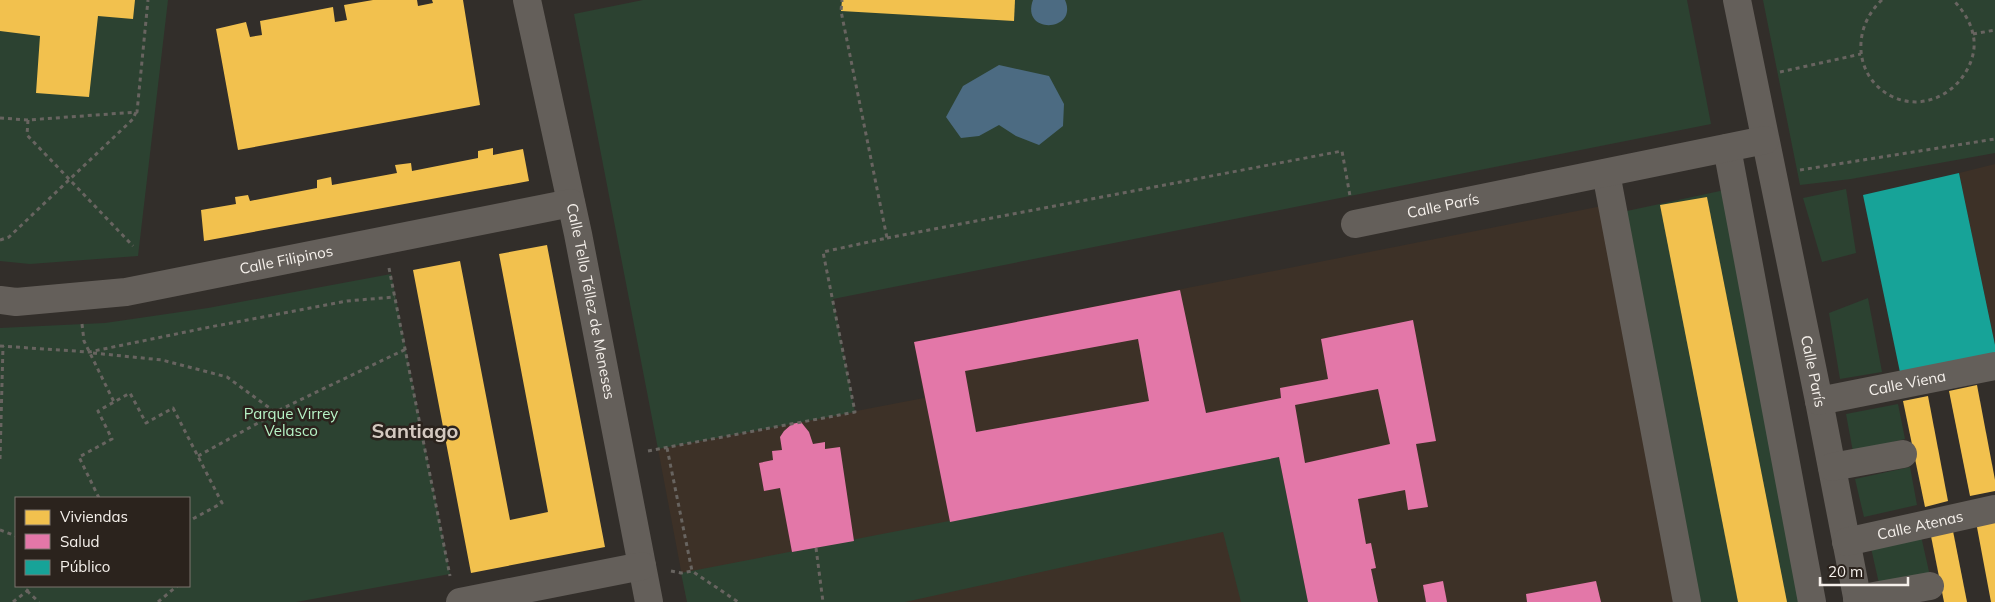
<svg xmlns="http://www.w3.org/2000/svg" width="1995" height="602" viewBox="0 0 1995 602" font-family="Mulish,sans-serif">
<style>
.built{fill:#3d3127}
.green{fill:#2c4231;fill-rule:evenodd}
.water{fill:#4c6b82}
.homes{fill:#f2c14e}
.health{fill:#e377a8;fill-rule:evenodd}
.public{fill:#17a398}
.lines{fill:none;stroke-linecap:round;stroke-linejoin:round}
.path{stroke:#686460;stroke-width:3;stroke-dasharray:4 4;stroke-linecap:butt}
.minor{stroke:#645f5a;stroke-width:28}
.labels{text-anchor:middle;stroke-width:5;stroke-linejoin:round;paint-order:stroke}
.street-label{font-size:15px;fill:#f5f0eb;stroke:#2b231d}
.park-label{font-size:15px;fill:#b7f3c6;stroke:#2b231d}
.district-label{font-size:20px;font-weight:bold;fill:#d4c9c0;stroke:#2b231d}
</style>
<rect width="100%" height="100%" fill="#322e2a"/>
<!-- built -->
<g class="built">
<path d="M1995,164v181l-36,-172z"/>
<path d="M1602,206l74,396h-989l-29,-153 266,-51 -10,-56z"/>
</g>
<!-- green -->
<g class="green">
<path d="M0,0h168l-30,256 -108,8 -30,-3z"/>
<path d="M643,0h1044l24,124 -878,175 22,113 -197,37 -84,-435z"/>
<path d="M1763,0h232v153l-144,26 -51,6z"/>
<path d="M1734,188l77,414h-124l-74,-388z"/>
<path d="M1846,189l10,64 -34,9 -19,-64z"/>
<path d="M391,274l59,300 -154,28h-296v-274l105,-5 103,-15zM189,498v88h-173v-88z"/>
<path d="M1868,298l14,74 -42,7 -11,-66z"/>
<path d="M1898,404l7,35 -52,13 -7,-38z"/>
<path d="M1279,457l29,145h-67l-18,-70 -318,70h-218l-6,-29z"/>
<path d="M1910,467l7,38 -53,12 -9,-38z"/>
<path d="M1921,536l9,40 -50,12 -9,-40z"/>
</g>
<!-- water -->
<g class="water">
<path d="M1033,0h32c14,32 -45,35 -32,0z"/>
<path d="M999,65l50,11 15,28 -1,22 -24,19 -23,-9 -17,-11 -20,11 -18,2 -15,-21 17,-31z"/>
</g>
<!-- homes -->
<g class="homes">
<path d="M0,0h135l-2,19 -35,-3 -9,81 -53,-4 4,-57 -40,-5z"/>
<path d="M373,0h44l1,6 15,-3 -1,-3h31l17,105 -242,45 -22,-121 30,-7 4,15 12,-2 -2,-14 73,-14 2,15 12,-2 -3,-15z"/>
<path d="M842,0h173l-1,21 -173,-10z"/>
<path d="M493,148v7l30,-6 6,32 -325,60 -3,-31 35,-6 -1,-7 13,-2 2,6 67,-13v-8l14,-3 1,8 65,-12 -2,-8 16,-2 1,8 66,-13v-7z"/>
<path d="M1707,197l80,405h-49l-78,-397z"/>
<path d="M547,245l58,302 -134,26 -58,-303 47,-9 50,259 38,-8 -49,-258z"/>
<path d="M1977,385l18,95v11l-25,5 -21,-105z"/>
<path d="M1928,396l20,105 -23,6 -22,-106z"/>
<path d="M1995,519v83h-4l-15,-80z"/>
<path d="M1952,526l15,76h-23l-14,-71z"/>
</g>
<!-- health -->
<g class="health">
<path d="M1180,290l26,123 75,-15 -1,-10 48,-9 -7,-40 92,-19 23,121 -20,3 12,63 -20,3 -3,-20 -47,9 8,45 5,-1 5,25 -5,1 7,33h-70l-29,-145 -329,65 -36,-180zM1138,339l11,62 -173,31 -11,-61zM1378,389l12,55 -85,19 -10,-58z"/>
<path d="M801,422l8,10 4,12 12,-2v7l15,-2 14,94 -62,11 -12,-64 -16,3 -5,-28 14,-3 -1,-9 10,-1 -2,-13 4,-6 8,-7z"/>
<path d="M1443,581l4,21h-21l-3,-17z"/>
<path d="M1596,581l5,21h-74l-1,-8z"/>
</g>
<!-- public -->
<path class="public" d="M1959,173l36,172v12l-94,20 -38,-182z"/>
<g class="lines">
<!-- path -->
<g class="path">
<path d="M1882,0c-30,27 -29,76 9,96 34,17 71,-5 81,-38 7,-22 -4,-43 -19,-58"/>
<path d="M1973,34l22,-4"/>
<path d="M1780,72l81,-18"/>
<path d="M0,118l28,2 109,-8 11,-112"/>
<path d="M28,120l-1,15 106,111"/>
<path d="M1800,170l195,-31"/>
<path d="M887,238l455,-87 8,45"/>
<path d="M0,240l9,-3 124,-118 3,-7"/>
<path d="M389,268l61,308"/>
<path d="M82,324l2,17 30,61"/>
<path d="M0,346l89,6 121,-25 137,-26 48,-4"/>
<path d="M93,353l69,7 65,17 48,35 131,-63"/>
<path d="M667,448l25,123"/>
<path d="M648,451l207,-39 -32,-160 64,-14 -46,-227 1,-11"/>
<path d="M198,456l80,-44"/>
<path d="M0,459l3,-113"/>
<path d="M99,498l-20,-41 33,-18 -14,-28 32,-18 16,30 27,-15 49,95 -33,18"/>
<path d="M0,530l16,6"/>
<path d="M816,548l7,54"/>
<path d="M671,571l10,2 11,-2 46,31"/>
<path d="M27,591l12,11"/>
<path d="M13,602l14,-11 3,-5"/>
<path d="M158,602l19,-16"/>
</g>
<!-- minor -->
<g class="minor">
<path id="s1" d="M527,0l51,234 71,368"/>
<path id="s2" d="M1737,0l82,401 39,201"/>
<path d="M1727,148l85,454"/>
<path d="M1606,173l81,429"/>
<path id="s3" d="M1355,224l410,-84"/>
<path id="s4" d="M0,300l16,2 110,-10 445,-89"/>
<path id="s5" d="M1819,401l176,-35"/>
<path d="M1832,467l71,-13"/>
<path id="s6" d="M1846,542l149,-33"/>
<path d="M1857,599l73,-13"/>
<path d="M460,602l182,-36"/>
</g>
</g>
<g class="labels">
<!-- street labels -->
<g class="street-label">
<text dy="5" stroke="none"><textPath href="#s3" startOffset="90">Calle París</textPath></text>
<text dy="5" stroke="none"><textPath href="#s4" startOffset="290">Calle Filipinos</textPath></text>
<text dy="5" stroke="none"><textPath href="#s1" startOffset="308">Calle Tello Téllez de Meneses</textPath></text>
<text dy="5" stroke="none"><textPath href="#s2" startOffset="379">Calle París</textPath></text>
<text dy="5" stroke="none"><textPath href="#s5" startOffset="90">Calle Viena</textPath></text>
<text dy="5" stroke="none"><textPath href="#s6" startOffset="76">Calle Atenas</textPath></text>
</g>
<!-- park labels -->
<g class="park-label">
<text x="291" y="419">Parque Virrey<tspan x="291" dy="17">Velasco</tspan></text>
</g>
<!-- district labels -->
<g class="district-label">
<text x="415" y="438">Santiago</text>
</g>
</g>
<!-- legend -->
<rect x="15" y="497" width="175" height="90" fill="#2b231d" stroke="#7c756f"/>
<rect x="25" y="510" width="25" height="15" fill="#f2c14e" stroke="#7c756f"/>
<text x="60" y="522" font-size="15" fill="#f5f0eb">Viviendas</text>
<rect x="25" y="534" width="25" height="15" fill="#e377a8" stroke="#7c756f"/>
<text x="60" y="547" font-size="15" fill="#f5f0eb">Salud</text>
<rect x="25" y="560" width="25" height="15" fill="#17a398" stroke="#7c756f"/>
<text x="60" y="572" font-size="15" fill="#f5f0eb">Público</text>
<!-- scale -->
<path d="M1820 577v8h88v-8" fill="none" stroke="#f5f0eb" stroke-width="2.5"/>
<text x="1828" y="577" font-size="15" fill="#f5f0eb" stroke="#2b231d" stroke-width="4" paint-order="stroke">20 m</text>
</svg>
